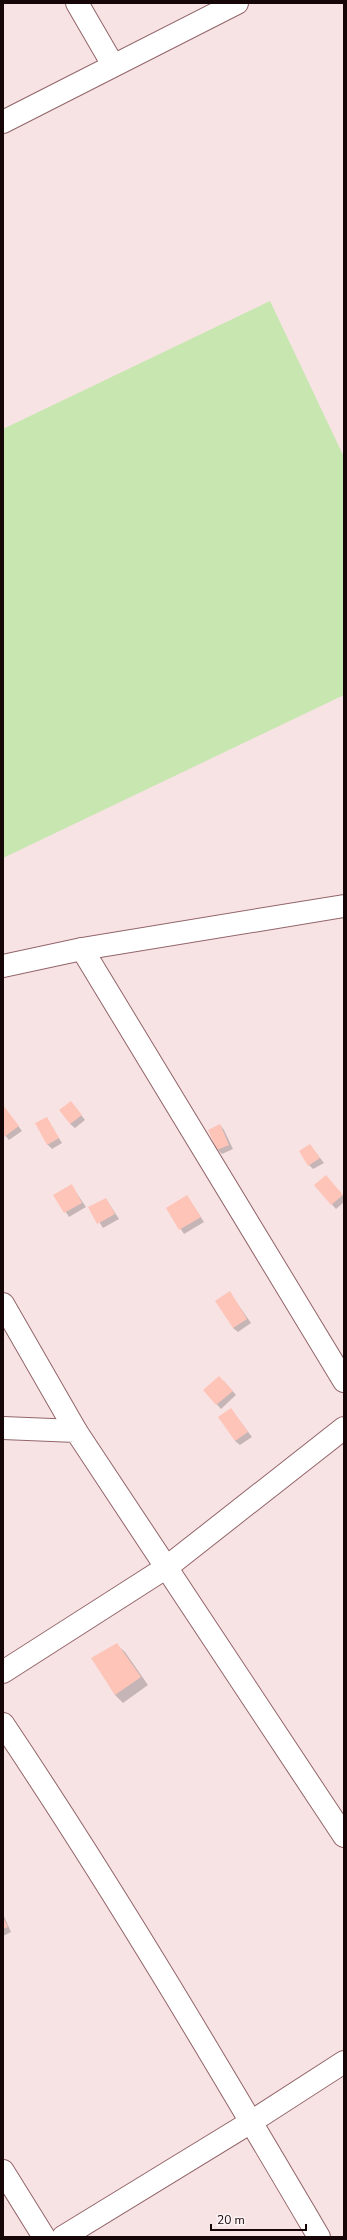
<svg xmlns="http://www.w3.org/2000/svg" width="347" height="2240" viewBox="0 0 347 2240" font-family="'Nunito Sans',sans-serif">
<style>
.pitch{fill:#c7e6b0}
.shadow{fill:#0003}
.building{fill:#fec4b7}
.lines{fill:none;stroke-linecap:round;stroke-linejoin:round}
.minor-casing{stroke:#926569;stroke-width:24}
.minor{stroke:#fff;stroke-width:22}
</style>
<rect width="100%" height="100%" fill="#f8e3e4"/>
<!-- pitch -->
<path class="pitch" d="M270,301l74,156v238l-341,163v-429z"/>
<!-- shadow -->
<g class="shadow">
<path d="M3,1106l19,25 -13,9 -6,-7z"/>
<path d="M75,1107l10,13 -10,8 -5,-4z"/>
<path d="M46,1118l16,25 -10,6 -5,-5z"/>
<path d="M220,1125l4,5 9,19 -11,5 -4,-4 -9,-20z"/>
<path d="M310,1145l14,18 -11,6 -4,-4z"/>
<path d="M330,1181l14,16v5l-8,7 -21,-23z"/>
<path d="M71,1185l15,22 -17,10 -14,-22z"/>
<path d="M187,1196l17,26 -20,12 -17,-26z"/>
<path d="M106,1199l13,20 -16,9 -13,-21z"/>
<path d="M230,1293l21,30 -13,9 -5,-4z"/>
<path d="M224,1381l12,14 -15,14 -17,-19z"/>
<path d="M231,1409l21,28 -12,8 -5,-4z"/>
<path d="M117,1645l8,7 23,33 -25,18 -8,-8 -22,-37z"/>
<path d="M3,1914l8,18 -8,4z"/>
</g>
<!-- building -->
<g class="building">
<path d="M71,1101l11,14 -12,9 -11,-14z"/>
<path d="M3,1105l16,21 -15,11 -1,-2z"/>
<path d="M47,1117l12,21 -12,7 -12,-22z"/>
<path d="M220,1124l9,21 -12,5 -9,-20z"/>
<path d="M310,1144l10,14 -12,8 -9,-15z"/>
<path d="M326,1175l17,20 -12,10 -17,-20z"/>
<path d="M72,1184l10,19 -18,10 -11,-18z"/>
<path d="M187,1195l14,22 -22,13 -13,-22z"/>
<path d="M106,1198l9,16 -18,10 -9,-17z"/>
<path d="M230,1291l17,28 -14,9 -18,-27z"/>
<path d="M219,1376l14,15 -17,14 -13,-15z"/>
<path d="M231,1408l17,24 -13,9 -17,-24z"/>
<path d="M117,1643l24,34 -26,18 -24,-37z"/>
<path d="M3,1917l5,10 -5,2z"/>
</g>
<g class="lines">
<!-- minor casing -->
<g class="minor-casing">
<g id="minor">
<path d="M77,3l36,62"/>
<path d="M3,122l234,-119"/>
<path d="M82,949l262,432"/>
<path d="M3,966l79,-17 262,-43"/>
<path d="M3,1304l73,127"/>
<path d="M3,1428l73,3 268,405"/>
<path d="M3,1672l164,-105 177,-139"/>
<path d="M3,1724c112,167 214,340 316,513"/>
<path d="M3,2171l41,66"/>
<path d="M63,2237l188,-115 93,-60"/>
</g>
</g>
<!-- minor -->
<use href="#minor" class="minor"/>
</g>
<!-- border -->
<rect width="347" height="2240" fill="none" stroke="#160608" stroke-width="8"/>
<!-- scale -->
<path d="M211 2224v6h95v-6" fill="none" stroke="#160608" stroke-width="2"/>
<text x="217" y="2224" font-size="12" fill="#160608" stroke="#fef3f4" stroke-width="3" paint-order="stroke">20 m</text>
</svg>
